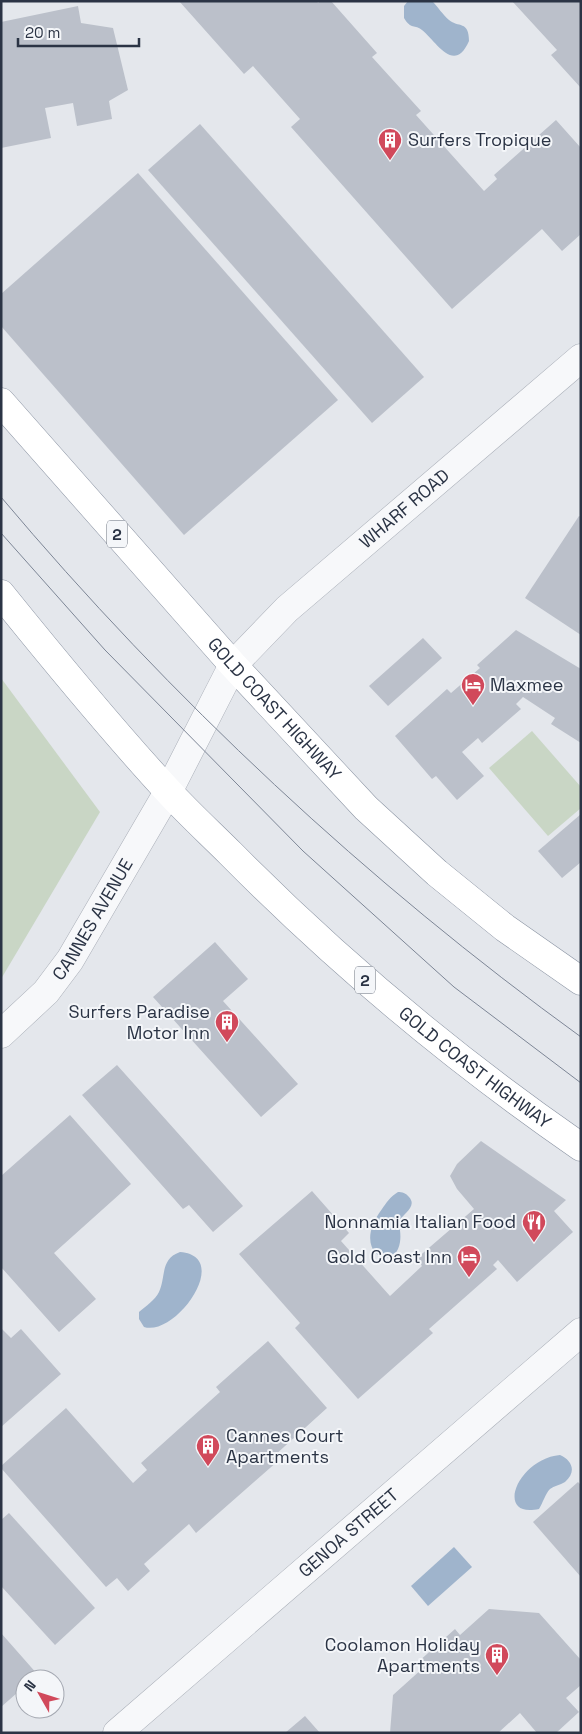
<svg xmlns="http://www.w3.org/2000/svg" width="582" height="1734" viewBox="0 0 582 1734" font-family="'Space Grotesk',sans-serif">
<style>
.green{fill:#c9d6c5}
.water{fill:#9fb4cc}
.building{fill:#bbc0ca}
.lines{fill:none;stroke-linecap:round;stroke-linejoin:round}
.minor-casing{stroke:#a9aeb7;stroke-width:29}
.trunk-casing{stroke:#8b94a3;stroke-width:29}
.minor{stroke:#f7f8fa;stroke-width:28}
.trunk{stroke:#fff;stroke-width:28}
.tram{stroke:#7d8696;stroke-width:1}
.labels{text-anchor:middle;stroke-width:4;stroke-linejoin:round;paint-order:stroke}
.shield{fill:#f4f6f9;stroke:#676e7b;stroke-width:1}
.shield-label{font-size:16px;font-weight:bold;fill:#2b3445}
.poi-label{font-size:18px;fill:#2b3445;stroke:#f4f6f9;text-anchor:end}
.street-label{font-size:18px;fill:#2b3445;stroke:#f4f6f9}
</style>
<rect width="100%" height="100%" fill="#e4e7ec"/>
<!-- green -->
<g class="green">
<path d="M1,678l99,134 -99,167z"/>
<path d="M532,731l49,56v21l-33,28 -59,-68z"/>
</g>
<!-- water -->
<g class="water">
<path d="M408,1h24c6,6 11,14 17,19 9,8 20,0 20,21 -15,34 -33,0 -47,-11 -7,-6 -11,0 -18,-12v-12z"/>
<path d="M398,1192c4,0 8,1 11,5 9,10 -7,17 -10,25 1,7 2,14 1,20 -5,33 -51,10 -18,-33 4,-6 9,-13 16,-17z"/>
<path d="M180,1252c53,4 -4,85 -36,75l-5,-8v-7c7,-6 16,-12 20,-20 7,-15 1,-33 21,-40z"/>
<path d="M560,1455c12,5 17,17 5,27 -5,3 -11,4 -15,7 -5,5 -7,14 -11,20 -45,10 -22,-50 21,-54z"/>
<path d="M454,1547l18,20 -44,39 -17,-20z"/>
</g>
<!-- building -->
<g class="building">
<path d="M179,1h138l1,2 2,-2h11l46,52 -5,4 49,54 -5,4 68,76 13,-12 -3,-4 62,-55 25,28v86l-19,17 -20,-22 -90,80 -161,-182 9,-8 -47,-53 -9,8z"/>
<path d="M512,1h69v87l-30,-33 6,-5z"/>
<path d="M78,6l3,17 32,5 15,62 -19,11 3,18 -35,7 -4,-23 -28,5 6,30 -50,10v-126z"/>
<path d="M200,124l224,253 -52,46 -224,-253z"/>
<path d="M138,173l200,227 -154,135 -183,-209v-32z"/>
<path d="M579,516l2,1v118l-56,-37z"/>
<path d="M516,630l65,39v74l-30,-19 4,-6 -32,-21 -7,7 5,5 -39,34 -4,-5 -16,14 22,24 -27,24 -21,-24 -4,3 -37,-43 52,-47 4,4 29,-25 -3,-3z"/>
<path d="M423,638l19,20 -54,48 -19,-20z"/>
<path d="M581,814v48l-19,16 -24,-27z"/>
<path d="M215,942l33,37 -25,22 75,83 -37,33 -108,-120z"/>
<path d="M117,1065l126,141 -30,26 -24,-27 -6,4 -101,-114z"/>
<path d="M70,1115l61,69 -77,69 42,46 -37,33 -58,-65v-91z"/>
<path d="M481,1141l85,59 -12,11 19,21 -56,50 -19,-22 -5,5 4,4 -68,60 4,4 -75,66 -63,-71 5,-5 -61,-69 73,-63 37,42 -8,8 49,55 32,-30 -6,-7 58,-50 -17,-20 -7,-13 7,-12z"/>
<path d="M1,1328l10,10 10,-9 40,45 -60,53z"/>
<path d="M268,1341l59,67 -53,48 4,5 -82,72 -7,-9 -45,40 6,7 -22,20 -11,-13 -11,9 -105,-119v-2l65,-58 67,75 14,-13 -6,-7 79,-71 -4,-5z"/>
<path d="M578,1482l3,3v92l-48,-55z"/>
<path d="M9,1513l86,95 -40,37 -54,-59v-66z"/>
<path d="M489,1609l50,4 42,47v25l-15,13 13,14 -23,21h-19l-17,-20 -22,20h-108l3,-38 30,-27 -5,-6 37,-33 5,6z"/>
<path d="M1,1633l37,42 -5,4h-8v7l-24,21z"/>
<path d="M305,1716l15,17h-35z"/>
</g>
<g class="lines">
<!-- minor casing -->
<g class="minor-casing">
<g id="minor">
<path id="s1" d="M1,1034l45,-42 24,-32 98,-168 65,-127 54,-56 294,-251"/>
<path id="s2" d="M117,1733l464,-401"/>
</g>
</g>
<!-- trunk casing -->
<g class="trunk-casing">
<g id="trunk">
<path id="s3" d="M1,402l232,263 133,143 71,65 68,55 76,53"/>
<path id="s4" d="M1,594c54,67 109,134 167,197 20,22 42,42 63,63 107,108 224,206 350,293"/>
</g>
</g>
<!-- minor -->
<use href="#minor" class="minor"/>
<!-- trunk -->
<use href="#trunk" class="trunk"/>
<!-- tram -->
<g class="tram">
<path d="M1,497c170,202 366,385 580,540"/>
<path d="M1,533l104,117 198,201 151,136 127,96"/>
</g>
</g>
<!-- icons -->
<defs>
<g id="building-pin" transform="scale(1.25)"><path d="M0 17L-7.5 6A9.5 9.5 0 1 1 7.5 6Z" fill="#d1495b" stroke="#f4f6f9"/><path d="M-4-6H4V6H1V3H-1V6H-4ZM-2.5-4.3h1.7v1.8h-1.7ZM.8-4.3h1.7v1.8H.8ZM-2.5-1h1.7V.8h-1.7ZM.8-1h1.7V.8H.8Z" fill="#fff"/></g>
<g id="hotel-pin" transform="scale(1.25)"><path d="M0 17L-7.5 6A9.5 9.5 0 1 1 7.5 6Z" fill="#d1495b" stroke="#f4f6f9"/><path d="M-6-4.5h1.5V1H6V5H4.5V3h-9V5H-6ZM-4 0a1.8 1.8 0 1 1 3.6 0ZM.5 0V-2.5h3Q6-2.5 6 0Z" fill="#fff"/></g>
<g id="restaurant-pin" transform="scale(1.25)"><path d="M0 17L-7.5 6A9.5 9.5 0 1 1 7.5 6Z" fill="#d1495b" stroke="#f4f6f9"/><path d="M-5-6h1v4h1v-4h1v4h1v-4h1v5L-1.5 .5V6h-2V.5L-5-1ZM5-6V6H3V1.5H1.5Q1.5-4 5-6Z" fill="#fff"/></g>
</defs>
<g fill-rule="evenodd">
<use href="#building-pin" x="390" y="140"/>
<use href="#hotel-pin" x="473" y="685"/>
<use href="#building-pin" x="227" y="1022"/>
<use href="#restaurant-pin" x="534" y="1222"/>
<use href="#hotel-pin" x="469" y="1257"/>
<use href="#building-pin" x="208" y="1446"/>
<use href="#building-pin" x="497" y="1655"/>
</g>
<g class="labels">
<!-- shield labels -->
<g class="shield">
<rect x="107" y="520.5" width="20" height="27" rx="4"/>
<rect x="355" y="966.5" width="20" height="27" rx="4"/>
</g>
<g class="shield-label">
<text x="117" y="540">2</text>
<text x="365" y="986">2</text>
</g>
<!-- poi labels -->
<g class="poi-label">
<text x="408" y="146" text-anchor="start">Surfers Tropique</text>
<text x="490" y="691" text-anchor="start">Maxmee</text>
<text x="210" y="1018">Surfers Paradise<tspan x="210" dy="21">Motor Inn</tspan></text>
<text x="516" y="1228">Nonnamia Italian Food</text>
<text x="452" y="1263">Gold Coast Inn</text>
<text x="226" y="1442" text-anchor="start">Cannes Court<tspan x="226" dy="21">Apartments</tspan></text>
<text x="480" y="1651">Coolamon Holiday<tspan x="480" dy="21">Apartments</tspan></text>
</g>
<!-- street labels -->
<g class="street-label">
<text dy="6" stroke="none"><textPath href="#s1" startOffset="671">WHARF ROAD</textPath></text>
<text dy="6" stroke="none"><textPath href="#s3" startOffset="411">GOLD COAST HIGHWAY</textPath></text>
<text dy="6" stroke="none"><textPath href="#s1" startOffset="148">CANNES AVENUE</textPath></text>
<text dy="6" stroke="none"><textPath href="#s4" startOffset="672">GOLD COAST HIGHWAY</textPath></text>
<text dy="6" stroke="none"><textPath href="#s2" startOffset="306">GENOA STREET</textPath></text>
</g>
</g>
<!-- border -->
<rect width="582" height="1734" fill="none" stroke="#2b3445" stroke-width="5"/>
<!-- north arrow -->
<g transform="translate(40 1694) rotate(309)"><circle r="24" fill="#f4f6f9" stroke="#a4a8b1"/>
<path d="M0-4L9 19L0 12L-9 19Z" fill="#d1495b"/>
<text y="-8" font-size="14" font-weight="bold" text-anchor="middle" fill="#2b3445">N</text>
</g>
<!-- scale -->
<path d="M18 38v8h121v-8" fill="none" stroke="#2b3445" stroke-width="2.5"/>
<text x="25" y="38" font-size="15" fill="#2b3445" stroke="#f4f6f9" stroke-width="4" paint-order="stroke">20 m</text>
</svg>
